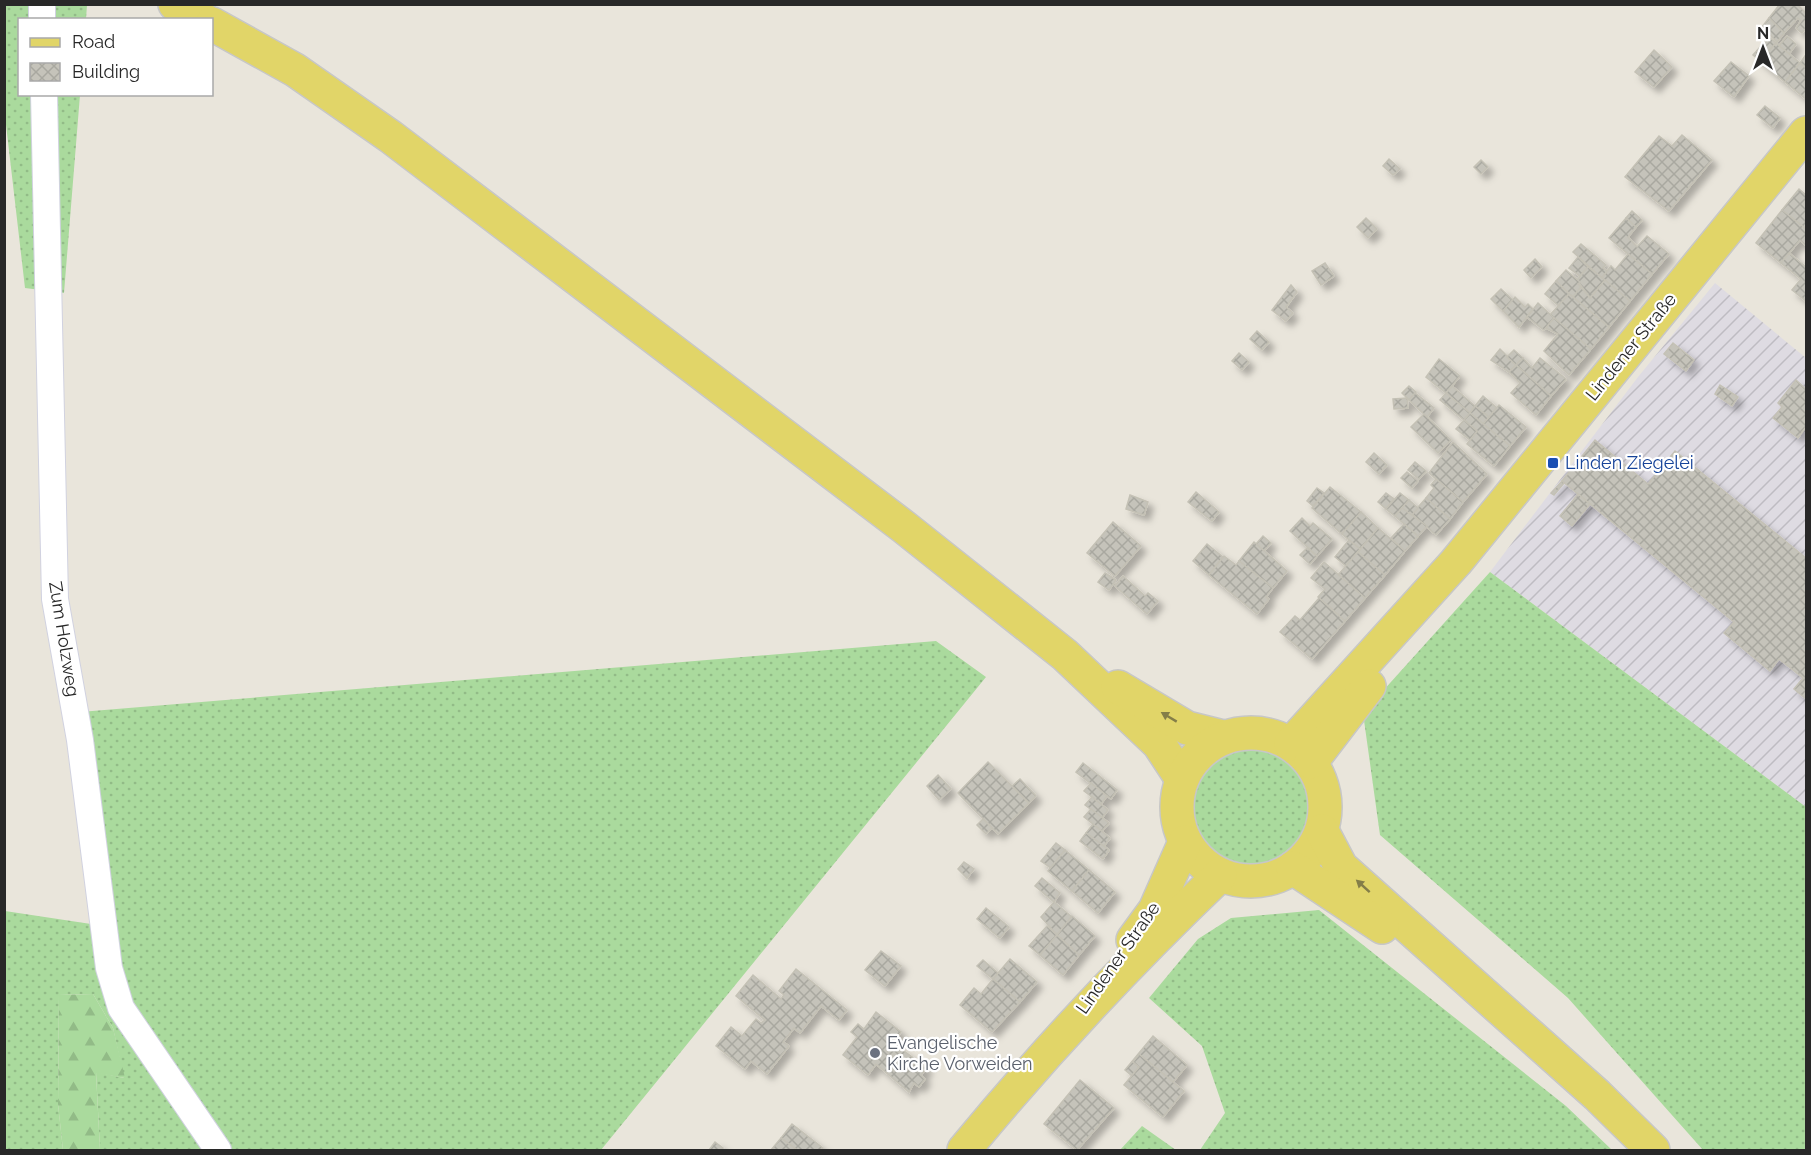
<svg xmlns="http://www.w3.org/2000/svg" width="1811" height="1155" viewBox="0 0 1811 1155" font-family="Raleway,sans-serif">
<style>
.industrial{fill:url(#industrial-furrows)}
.grass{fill:url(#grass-dots)}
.forest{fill:url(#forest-firs)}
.building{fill:url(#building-cross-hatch);stroke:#c4c1b5;stroke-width:1.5;filter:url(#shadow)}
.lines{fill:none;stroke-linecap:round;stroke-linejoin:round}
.minor-casing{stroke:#d1d2e0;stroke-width:28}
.major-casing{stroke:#c7c7c7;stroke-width:36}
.minor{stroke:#fff;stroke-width:26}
.major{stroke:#e1d568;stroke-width:33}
.oneway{fill:#847e48}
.transit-dot{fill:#1a4fb4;stroke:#fff;stroke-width:2}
.worship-dot{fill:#6b7280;stroke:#fff;stroke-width:2}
.labels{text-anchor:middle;stroke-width:4.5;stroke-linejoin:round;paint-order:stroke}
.street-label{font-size:18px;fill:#282828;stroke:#fff}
.transit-label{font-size:18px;fill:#164399;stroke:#fff;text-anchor:start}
.worship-label{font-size:18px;fill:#5b616d;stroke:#fff;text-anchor:start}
</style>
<defs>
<pattern id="industrial-furrows" width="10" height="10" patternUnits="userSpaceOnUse" patternTransform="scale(1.5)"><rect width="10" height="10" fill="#dedbe2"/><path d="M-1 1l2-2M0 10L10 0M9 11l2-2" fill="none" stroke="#bebcc2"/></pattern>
<pattern id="grass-dots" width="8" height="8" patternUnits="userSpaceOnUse" patternTransform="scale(1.5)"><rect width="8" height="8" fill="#aada9d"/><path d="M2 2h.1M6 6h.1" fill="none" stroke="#92bb87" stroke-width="1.8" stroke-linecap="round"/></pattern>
<pattern id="forest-firs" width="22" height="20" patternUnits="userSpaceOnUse" patternTransform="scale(1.5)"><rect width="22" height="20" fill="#aada9d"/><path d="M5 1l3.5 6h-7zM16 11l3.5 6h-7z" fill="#92bb87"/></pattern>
<pattern id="building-cross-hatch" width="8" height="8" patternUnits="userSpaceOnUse" patternTransform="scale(1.5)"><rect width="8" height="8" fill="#c5c3ba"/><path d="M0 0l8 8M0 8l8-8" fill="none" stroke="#a9a8a0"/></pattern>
<filter id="shadow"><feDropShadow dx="5.5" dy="5.5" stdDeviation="3" flood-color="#0004"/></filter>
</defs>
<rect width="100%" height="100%" fill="#e9e5db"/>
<!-- industrial -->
<path class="industrial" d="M1715,283l91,75v449l-316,-235 148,-195z"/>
<!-- grass -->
<g class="grass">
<path d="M4,5h83l-1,14 -66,1v74l60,1 -16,198 -39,-5 -20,-172z"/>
<path d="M1490,572l316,235v343h-103l-135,-152 -188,-163 -17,-122z"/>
<path d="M936,641l50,36 -385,473h-501l-4,-78 28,6 -11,-50 -20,-34 -34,1 -1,109 5,46h-58v-239l86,13 -23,-211z"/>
<circle cx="1250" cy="807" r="59"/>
<path d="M1319,910l247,196 46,44h-412l25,-37 -23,-67 -53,-48 49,-59 33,-21z"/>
<path d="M1142,1126l34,24h-56z"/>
</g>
<!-- forest -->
<path class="forest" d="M93,994l20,34 12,50 -29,-5 4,77h-37l-5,-46 1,-109z"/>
<!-- building -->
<g class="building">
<path d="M1780,4h17l9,9v15l-4,5 -6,-5 5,-7 -3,-3 -14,15 -15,-15z"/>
<path d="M1769,18l15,15 -7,9 -15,-15z"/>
<path d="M1787,36l9,8 -7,10 -10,-8z"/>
<path d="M1769,37l7,6 -16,18 -7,-6z"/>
<path d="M1776,43l24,20 -15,19 -25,-21z"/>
<path d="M1654,50l18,17 -18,20 -19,-15z"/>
<path d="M1805,56l1,1v11l-6,-5z"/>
<path d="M1731,62l18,14 -15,21 -20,-16z"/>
<path d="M1800,63l6,5v31l-21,-17z"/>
<path d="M1765,106l15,12 -7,10 -16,-13z"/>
<path d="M1682,135l30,25 -43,51 -44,-34 34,-41 13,10z"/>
<path d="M1389,159l11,10 -7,6 -10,-9z"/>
<path d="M1481,160l7,7 -7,7 -7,-7z"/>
<path d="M1799,189l7,6v34l-24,-19z"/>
<path d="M1782,210l24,19v17l-6,-6 -19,23 -25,-20z"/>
<path d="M1632,211l10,9 -6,7 -10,-9z"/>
<path d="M1366,218l11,11 -9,9 -11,-11z"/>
<path d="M1626,218l10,9 -8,10 9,10 10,-11 22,18 -17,20 -43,-36z"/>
<path d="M1581,244l25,21 -3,3 4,3 -5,7 -29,-26z"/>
<path d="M1789,253l17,14v34l-14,-11 9,-11 -20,-16z"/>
<path d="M1628,254l24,20 -22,27 -28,-23 9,-12 4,4z"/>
<path d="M1578,257l10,10 -8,9 -11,-8z"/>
<path d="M1535,259l7,8 -11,11 -7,-8z"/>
<path d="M1325,263l9,13 -13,9 -9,-14z"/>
<path d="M1588,267l17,13 -15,18 -13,-18z"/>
<path d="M1566,270l14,12 -2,2 3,3 -8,10 -17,-16z"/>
<path d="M1605,280l25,21 -21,26 -36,-30 8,-10 9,11z"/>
<path d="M1556,281l13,13 -10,12 -14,-12z"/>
<path d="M1291,285l6,7 -11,15 7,6 -7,8 -14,-11z"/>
<path d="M1501,289l12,11 -10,11 -12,-12z"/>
<path d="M1569,294l40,33 -18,22 -41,-34z"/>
<path d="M1515,297l10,10 3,-3 5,5 -14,18 -16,-16z"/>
<path d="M1538,303l16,15 -10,12 -17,-13z"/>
<path d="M1554,318l37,31 -22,26 -25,-24 14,-17 -12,-6z"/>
<path d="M1257,331l12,11 -7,8 -12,-11z"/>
<path d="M1673,343l21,17 -8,11 -22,-17z"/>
<path d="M1500,349l16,16 -7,7 -18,-12z"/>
<path d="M1514,350l9,8 -7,7 -9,-8z"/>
<path d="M1239,353l10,9 -7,8 -10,-9z"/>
<path d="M1523,358l9,10 8,-10 26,21 -15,17 -35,-31z"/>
<path d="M1439,359l21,17 -14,17 -20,-16z"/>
<path d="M1516,365l35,31 -15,19 -25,-22 9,-10 -11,-11z"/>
<path d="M1796,380l10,9v38l-8,11 -25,-20 9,-11 -4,-4z"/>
<path d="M1720,385l18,12 -6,9 -17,-12z"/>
<path d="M1409,386l7,6 -7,8 -7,-7z"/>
<path d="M1452,386l23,20 -5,7 -24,-20z"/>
<path d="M1415,393l19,15 -7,9 -18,-17z"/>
<path d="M1446,393l24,20 -6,7 -24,-20z"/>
<path d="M1483,396l14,12 -8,9 -14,-11z"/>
<path d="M1407,398l1,10 -14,1 -1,-10z"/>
<path d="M1499,405l27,22 -16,19 -27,-22z"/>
<path d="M1475,406l14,11 -6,7 -13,-11z"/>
<path d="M1470,413l40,33 -16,20 -27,-22 10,-13 -13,-11z"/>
<path d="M1424,414l27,26 -13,13 -27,-26z"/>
<path d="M1464,420l13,11 -7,9 -14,-11z"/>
<path d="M1595,440l53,44 27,-33 131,107v141l-12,-10 9,-11 -24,-19 -9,12 -46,-38 10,-11 -172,-141z"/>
<path d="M1453,442l34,32 -24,28 -34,-29z"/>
<path d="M1374,453l13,12 -8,9 -13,-12z"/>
<path d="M1415,462l11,9 -7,8 -11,-9z"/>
<path d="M1407,472l11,9 -6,7 -11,-10z"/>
<path d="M1436,479l27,23 -13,17 -24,-21 8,-10 -3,-3z"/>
<path d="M1562,481l2,2 -10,12 -3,-2z"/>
<path d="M1330,487l31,25 -19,22 -30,-26z"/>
<path d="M1317,488l7,5 -11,13 -6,-5z"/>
<path d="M1196,492l23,20 -7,9 -24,-19z"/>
<path d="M1386,493l8,6 -8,10 -8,-7z"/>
<path d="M1400,493l9,7 -14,16 -9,-7z"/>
<path d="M1578,494l12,10 -18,22 -12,-10z"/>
<path d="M1130,495l18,7 -4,13 -18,-6z"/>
<path d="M1426,498l24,21 -14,16 -24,-21z"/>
<path d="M1409,500l9,8 -7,8 -9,-8z"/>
<path d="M1402,508l25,18 -9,10 -23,-20z"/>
<path d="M1361,512l17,16 -18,21 -18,-15z"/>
<path d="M1302,518l8,8 3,-3 19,16 -15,17 -27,-25z"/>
<path d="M1113,522l28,24 -26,30 -28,-23z"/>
<path d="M1404,524l14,12 -13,15 -14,-13z"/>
<path d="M1378,528l27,23 -20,24 -27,-23z"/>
<path d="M1263,536l8,7 -7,8 -8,-7z"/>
<path d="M1349,540l11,9 -14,17 -11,-9z"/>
<path d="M1254,542l33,29 -14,17 -34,-27z"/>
<path d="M1207,544l16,13 -14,18 -16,-14z"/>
<path d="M1307,548l10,8 -7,8 -10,-9z"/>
<path d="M1358,552l27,23 -20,23 -27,-23z"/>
<path d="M1224,556l12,9 3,-4 34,27 -7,9 3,2 -12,15 -48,-39z"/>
<path d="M1324,562l41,36 -20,23 -27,-24 7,-8 -14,-11z"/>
<path d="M1105,573l11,7 -7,10 -11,-8z"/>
<path d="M1123,576l22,20 3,-3 10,8 -11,13 -32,-28z"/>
<path d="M1319,598l26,23 -33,38 -32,-27 15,-16 5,4z"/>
<path d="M988,762l41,41 -31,31 -40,-41z"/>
<path d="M1083,763l34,27 -6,9 -35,-27z"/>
<path d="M938,775l13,14 -12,11 -12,-14z"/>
<path d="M1020,779l16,17 -7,7 -17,-17z"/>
<path d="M1091,783l16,13 -6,8 -17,-13z"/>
<path d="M1092,797l16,13 -6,8 -17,-13z"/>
<path d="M1091,809l18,14 -7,8 -18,-14z"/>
<path d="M983,819l9,9 -6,6 -9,-9z"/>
<path d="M1093,824l17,14 -6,8 -18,-13z"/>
<path d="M1086,833l23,17 -6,9 -23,-18z"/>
<path d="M1056,843l9,7 -14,18 -10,-7z"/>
<path d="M1065,850l24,20 -17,21 -24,-20z"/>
<path d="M964,862l10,7 -7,9 -9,-9z"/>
<path d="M1089,870l26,22 -17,21 -26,-22z"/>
<path d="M1042,878l18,15 -6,9 -19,-16z"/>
<path d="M1054,902l18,15 -15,18 -16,-18z"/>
<path d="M986,908l23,19 -9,11 -23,-19z"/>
<path d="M1072,916l23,20 -16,19 -22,-20z"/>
<path d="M1047,926l10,9 -17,20 -11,-9z"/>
<path d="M1057,935l22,20 -16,20 -23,-20z"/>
<path d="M881,951l20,15 -16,20 -20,-16z"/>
<path d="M1010,959l27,23 -17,20 -27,-23z"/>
<path d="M983,960l15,13 -5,6 -16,-13z"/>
<path d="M796,969l51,41 -8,10 -18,-14 -21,27 -6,-5 -11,14 6,4 -22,28 -16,-13 -6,8 -29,-23 15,-19 11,9 14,-17 5,4 4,-3 -29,-24 17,-21 28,24 3,-4 -5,-4z"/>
<path d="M993,979l27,23 -28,30 -32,-27 14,-17 7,6z"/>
<path d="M876,1012l25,20 -8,11 34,25 -6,7 4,4 -6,8 -5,-4 -5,9 -33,-28 -8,11 -25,-20 14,-18 -6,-5 7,-8 6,5z"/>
<path d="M1153,1036l34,29 -14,17 -34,-28 -6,8 6,5 -7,9 -7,-6z"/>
<path d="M1139,1054l45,37 -21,26 -39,-32 15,-18 -6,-5z"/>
<path d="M1080,1080l34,28 -37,42 -33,-26z"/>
<path d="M792,1124l31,24 -2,2h-24l-16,-12z"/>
<path d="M781,1138l16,12h-26z"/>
<path d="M715,1142l8,6 -2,2h-12z"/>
</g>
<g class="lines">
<!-- minor casing -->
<g class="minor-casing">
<g id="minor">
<path d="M42,4v16"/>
<path d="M44,94l11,505 25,141 29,228 12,40 97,142"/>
</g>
</g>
<!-- major casing -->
<g class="major-casing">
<g id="major">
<path d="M175,4l29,16"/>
<path d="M212,24l83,46 96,67 513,390 161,128 94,89 23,35"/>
<path d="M1118,687l69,41 36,9"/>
<circle cx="1251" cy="807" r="74"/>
<path d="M1291,744l165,-182 350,-429"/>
<path d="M1311,762l58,-76"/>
<path d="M1322,831l19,36 256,228 56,55"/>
<path d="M1293,868l89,59"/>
<path d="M1133,940l22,-30 30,-68"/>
<path d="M964,1150c79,-96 166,-189 256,-275"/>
</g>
</g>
<!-- minor -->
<use href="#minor" class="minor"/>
<!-- major -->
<use href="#major" class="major"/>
</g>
<!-- one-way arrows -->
<defs><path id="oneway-solid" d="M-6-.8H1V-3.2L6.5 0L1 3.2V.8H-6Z" transform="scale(1.5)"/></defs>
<g class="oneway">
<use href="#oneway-solid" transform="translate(1169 717) rotate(-149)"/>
<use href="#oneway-solid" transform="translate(1363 886) rotate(-138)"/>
</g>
<!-- markers -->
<rect class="transit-dot" x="1547" y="457" width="12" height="12" rx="3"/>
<circle class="worship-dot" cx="875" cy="1053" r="6"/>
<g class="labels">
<!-- street labels -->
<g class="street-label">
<text transform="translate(1631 347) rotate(-51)" y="6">Lindener Straße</text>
<text transform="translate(64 639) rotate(81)" y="6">Zum Holzweg</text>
<text transform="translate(1118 958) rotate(-55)" y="6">Lindener Straße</text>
</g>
<!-- transit labels -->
<g class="transit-label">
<text x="1565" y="469">Linden Ziegelei</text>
</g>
<!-- worship labels -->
<g class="worship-label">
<text x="887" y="1049">Evangelische<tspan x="887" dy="21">Kirche Vorweiden</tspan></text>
</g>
</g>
<!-- border -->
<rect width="1811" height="1155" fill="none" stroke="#282828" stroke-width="12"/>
<!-- legend -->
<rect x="18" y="18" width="195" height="78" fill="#ffffff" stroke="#a9a9a9" stroke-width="1.5"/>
<rect x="30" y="38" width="30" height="9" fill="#e1d568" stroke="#a9a9a9" stroke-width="1.5"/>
<text x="72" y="48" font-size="18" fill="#282828">Road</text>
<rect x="30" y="63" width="30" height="18" fill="url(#building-cross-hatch)" stroke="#a9a9a9" stroke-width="1.5"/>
<text x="72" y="78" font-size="18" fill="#282828">Building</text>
<!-- north arrow -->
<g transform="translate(1763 48)" stroke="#ffffff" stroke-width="4.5" paint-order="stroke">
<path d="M0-4.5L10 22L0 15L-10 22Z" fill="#282828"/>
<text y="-9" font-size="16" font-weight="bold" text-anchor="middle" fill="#282828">N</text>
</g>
</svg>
